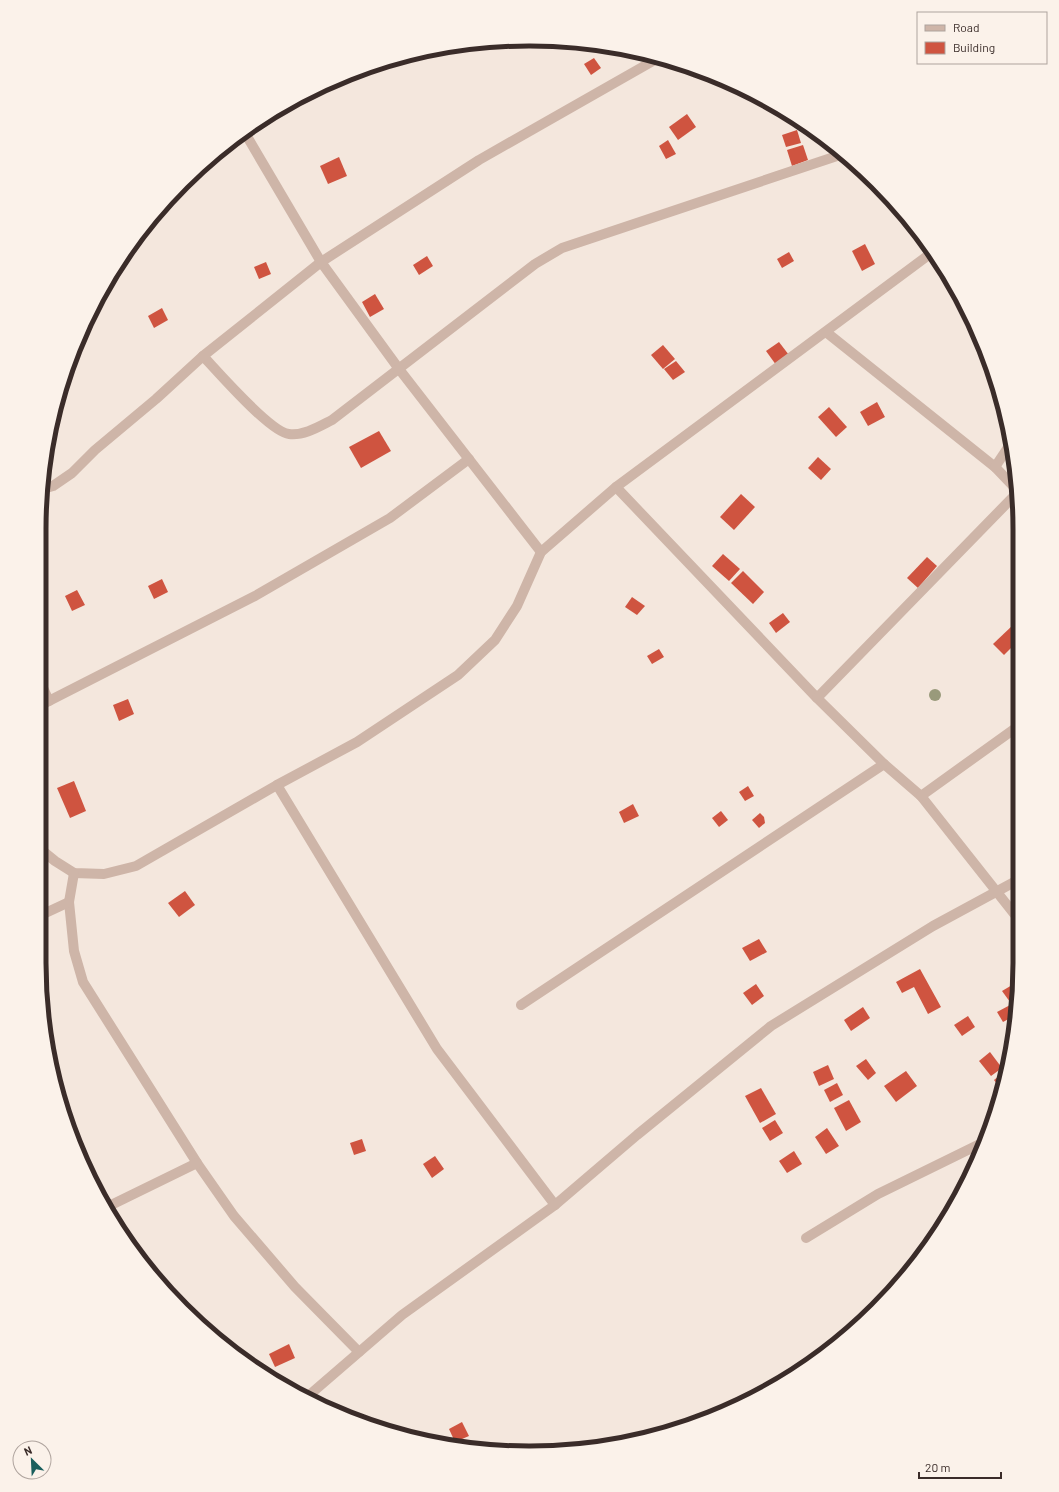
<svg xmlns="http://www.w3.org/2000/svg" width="1059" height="1492" viewBox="0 0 1059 1492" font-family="Barlow,sans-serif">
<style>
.building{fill:#cf5440}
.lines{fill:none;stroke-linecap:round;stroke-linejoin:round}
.street{stroke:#ceb5a8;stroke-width:10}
.tree{fill:#999a7b}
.rim{fill:none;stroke:#3a2c29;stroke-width:5}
</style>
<rect width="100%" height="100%" fill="#f4e7dd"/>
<!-- building -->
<g class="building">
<path d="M594,58l7,10 -10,7 -7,-11z"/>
<path d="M687,114l9,13 -18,13 -9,-13z"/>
<path d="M797,130l4,13 -15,4 -4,-12z"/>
<path d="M668,140l8,14 -10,5 -7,-13z"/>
<path d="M803,145l5,15 -16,6 -5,-16z"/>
<path d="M339,157l8,19 -19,8 -8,-18z"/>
<path d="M865,244l10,20 -13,7 -10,-20z"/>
<path d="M789,252l5,9 -12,7 -5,-9z"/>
<path d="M427,256l6,10 -14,9 -6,-10z"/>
<path d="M266,262l5,12 -12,5 -5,-12z"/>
<path d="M375,294l9,15 -14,8 -8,-15z"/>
<path d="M162,308l6,12 -14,8 -6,-12z"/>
<path d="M779,342l13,17 -13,10 -13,-18z"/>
<path d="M663,345l12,14 -12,10 -12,-14z"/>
<path d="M982,345l3,8 -6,-4z"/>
<path d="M676,361l9,11 -12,8 -9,-11z"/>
<path d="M877,402l8,15 -17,9 -8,-14z"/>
<path d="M829,407l18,20 -11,10 -18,-20z"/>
<path d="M379,431l12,20 -30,17 -12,-21z"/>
<path d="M818,457l13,12 -10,11 -13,-12z"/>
<path d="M741,494l14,13 -21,23 -14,-13z"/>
<path d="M723,554l17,15 -11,12 -17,-15z"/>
<path d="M927,557l10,9 -19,22 -11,-10z"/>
<path d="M743,571l21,21 -11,12 -22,-21z"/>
<path d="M162,579l6,13 -14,7 -6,-13z"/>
<path d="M77,590l8,15 -13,6 -7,-15z"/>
<path d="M632,597l13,9 -8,9 -12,-8z"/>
<path d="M783,613l7,9 -14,11 -7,-10z"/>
<path d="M1013,625l4,4v13l-13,13 -11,-11z"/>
<path d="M659,649l5,8 -12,7 -5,-8z"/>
<path d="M128,699l6,15 -15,7 -6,-16z"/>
<path d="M74,781l12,30 -16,7 -13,-30z"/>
<path d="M748,786l6,10 -9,5 -6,-9z"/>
<path d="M633,804l6,12 -15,7 -5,-11z"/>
<path d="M721,811l7,9 -9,7 -7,-9z"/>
<path d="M760,813l4,4 1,6 -6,5 -7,-8z"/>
<path d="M185,891l10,14 -16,12 -11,-14z"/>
<path d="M759,939l8,13 -17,9 -8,-13z"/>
<path d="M920,969l21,38 -13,7 -14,-27 -12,6 -6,-11z"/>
<path d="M1019,981l-1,17 -8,4 -8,-11z"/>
<path d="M756,984l8,12 -12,9 -9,-12z"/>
<path d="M1012,1004l4,7v4l-13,7 -6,-10z"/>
<path d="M863,1007l7,11 -19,13 -7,-11z"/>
<path d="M968,1016l7,11 -13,9 -8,-11z"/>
<path d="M990,1052l12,16 -11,8 -12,-15z"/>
<path d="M866,1059l10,14 -8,7 -12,-14z"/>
<path d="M828,1065l6,14 -15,7 -6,-14z"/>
<path d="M906,1071l11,15 -21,16 -12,-16z"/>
<path d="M1005,1071l-1,16 -3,2 -7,-9z"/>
<path d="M837,1083l6,12 -13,7 -6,-12z"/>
<path d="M761,1088l15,26 -16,9 -15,-27z"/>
<path d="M849,1100l12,22 -15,9 -12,-23z"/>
<path d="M775,1120l8,13 -13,8 -8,-13z"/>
<path d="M827,1128l12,18 -13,8 -11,-17z"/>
<path d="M362,1139l4,12 -12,4 -4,-12z"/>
<path d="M794,1151l8,13 -15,9 -8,-12z"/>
<path d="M435,1156l9,13 -12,9 -9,-14z"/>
<path d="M941,1225l-1,2 -5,8 -3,-6z"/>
<path d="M289,1344l6,14 -20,9 -6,-13z"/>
<path d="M462,1422l7,14 -14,6 -6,-13z"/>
</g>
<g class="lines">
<!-- street -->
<g class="street">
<path d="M245,133l76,129 78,107 142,183"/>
<path d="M826,332l169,135 21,22"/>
<path d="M203,356c15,16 67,76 86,78 15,2 31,-8 43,-14l203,-156 27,-16 281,-94"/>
<path d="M995,467l16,-24"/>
<path d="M616,487l201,211 67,66 37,32 98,124"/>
<path d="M43,489l10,-3 19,-13 23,-23 61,-51 47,-43 118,-94 158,-102 181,-103"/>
<path d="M39,679l10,22"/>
<path d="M817,698l199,-204"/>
<path d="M39,706l216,-110 135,-78 79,-59"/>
<path d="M277,785l160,264 118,156"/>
<path d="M921,796l96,-69"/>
<path d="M39,848l16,13 19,12 30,1 32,-8 141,-81 80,-43 101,-67 37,-35 22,-34 24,-54 75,-65 314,-233"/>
<path d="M74,873l-5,29 5,49 9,31 114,181 37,53 61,71 64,65"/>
<path d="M39,916l30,-14"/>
<path d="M521,1005l363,-241"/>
<path d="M107,1207l90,-44"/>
<path d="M806,1238l72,-44 106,-52"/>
<path d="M307,1397l95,-82 153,-110 82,-70 134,-109 162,-100 85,-46"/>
</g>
</g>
<!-- trees -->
<circle class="tree" cx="935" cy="695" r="6"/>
<!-- crop -->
<path d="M0 0H1059V1492H0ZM529 46H530A483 483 0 0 1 1013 529V963A483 483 0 0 1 530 1446H529A483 483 0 0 1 46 963V529A483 483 0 0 1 529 46Z" fill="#fbf2ea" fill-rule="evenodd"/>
<path class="rim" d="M529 46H530A483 483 0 0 1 1013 529V963A483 483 0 0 1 530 1446H529A483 483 0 0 1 46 963V529A483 483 0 0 1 529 46Z"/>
<!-- legend -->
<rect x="917" y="12" width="130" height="52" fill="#fbf2ea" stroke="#aea39d"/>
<rect x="925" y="25" width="20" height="6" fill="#ceb5a8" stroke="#aea39d"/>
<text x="953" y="32" font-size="12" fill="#3a2c29">Road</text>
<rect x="925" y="42" width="20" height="12" fill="#cf5440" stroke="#aea39d"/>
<text x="953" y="52" font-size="12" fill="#3a2c29">Building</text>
<!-- north arrow -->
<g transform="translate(32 1460) rotate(336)"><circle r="19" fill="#fbf2ea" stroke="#aea39d"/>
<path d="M0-3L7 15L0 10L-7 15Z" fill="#1a5f5d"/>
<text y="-6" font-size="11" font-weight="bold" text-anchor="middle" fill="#3a2c29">N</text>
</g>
<!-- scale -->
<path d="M919 1472v6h82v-6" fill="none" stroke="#3a2c29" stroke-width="2"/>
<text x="925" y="1472" font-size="12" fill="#3a2c29" stroke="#fbf2ea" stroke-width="3" paint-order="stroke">20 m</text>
</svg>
